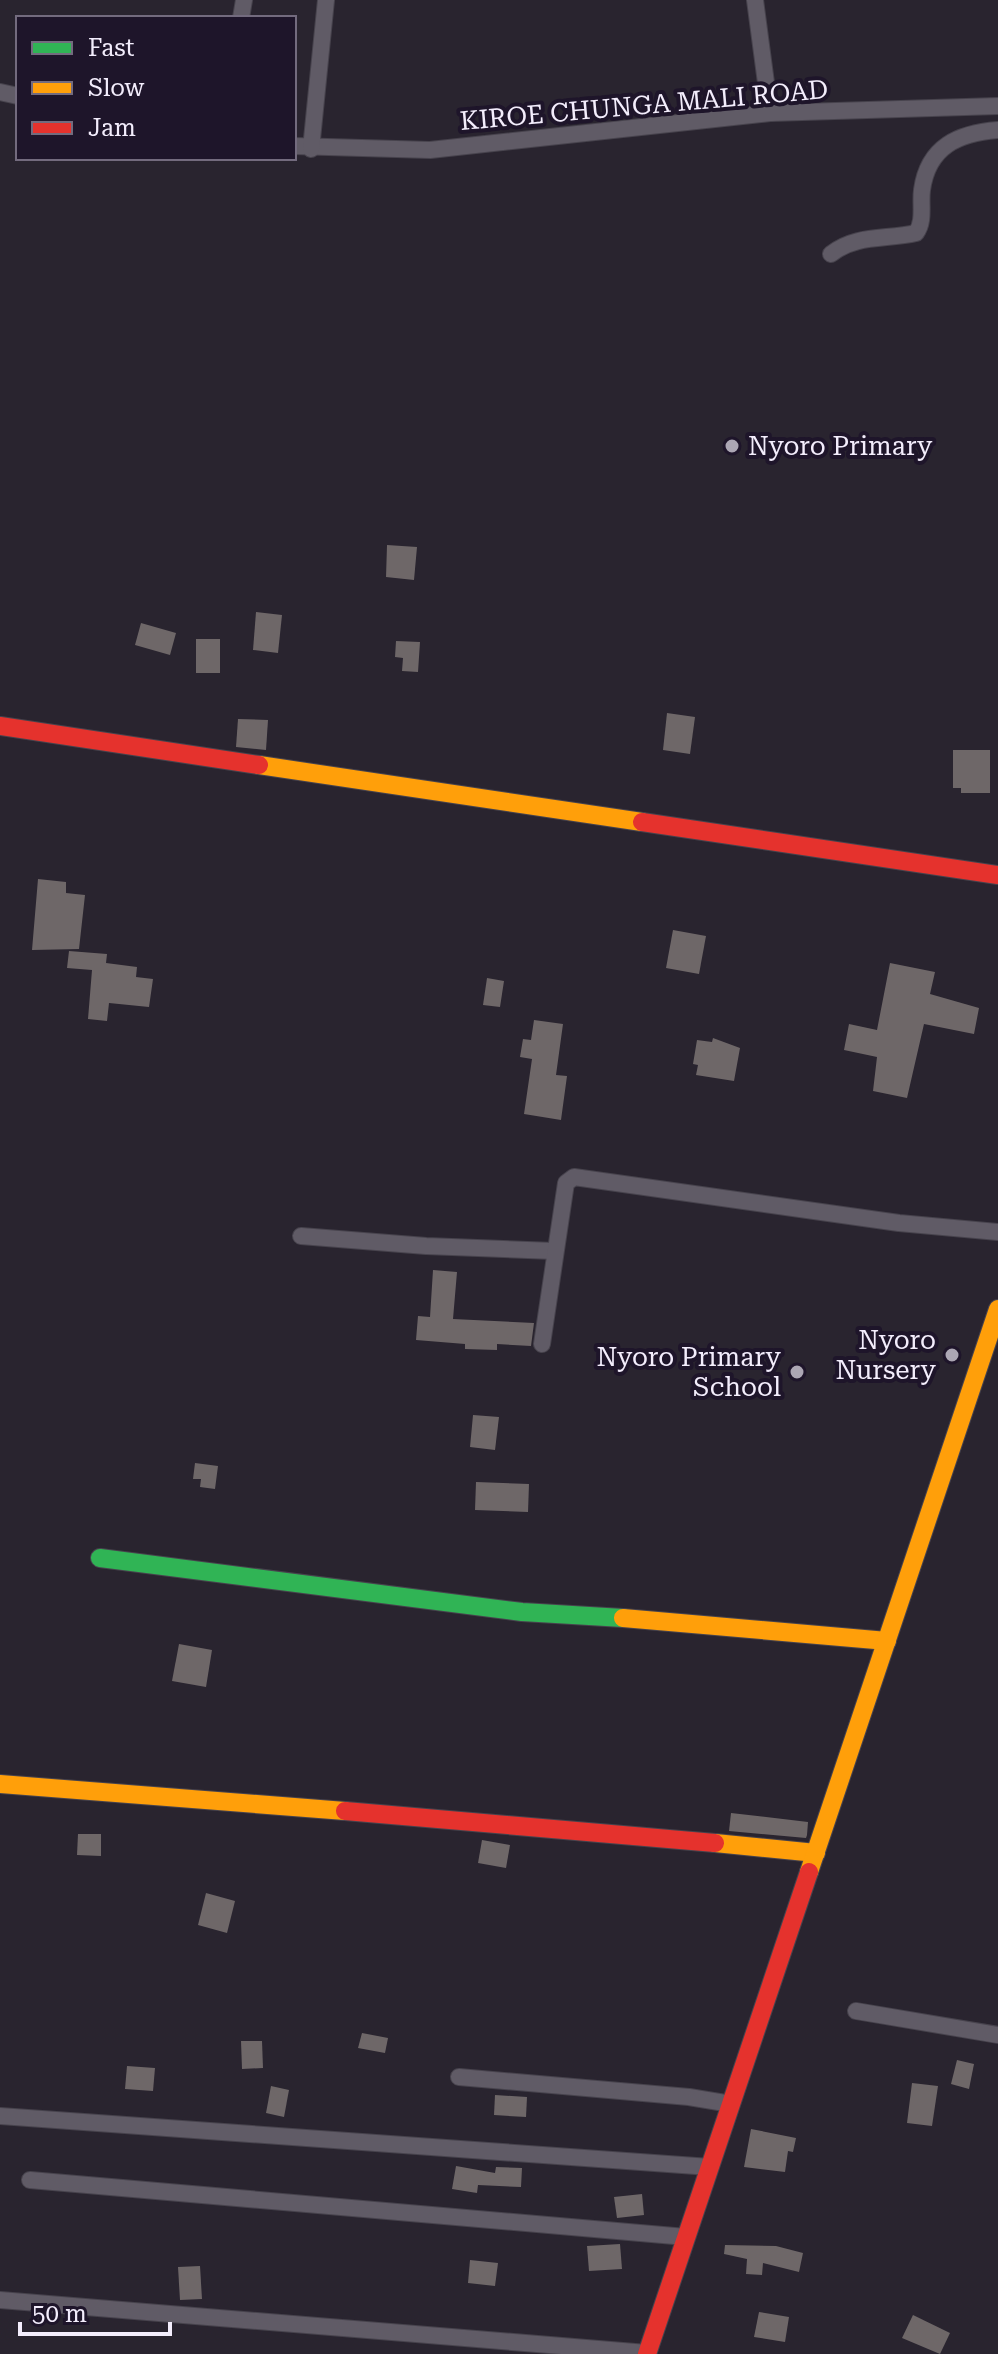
<svg xmlns="http://www.w3.org/2000/svg" width="998" height="2354" viewBox="0 0 998 2354" font-family="'Roboto Serif',serif">
<style>
.building{fill:#6e6768}
.lines{fill:none;stroke-linecap:round;stroke-linejoin:round}
.street-casing{stroke:#47434d;stroke-width:18}
.fast-casing{stroke:#47434d;stroke-width:20}
.slow-casing{stroke:#47434d;stroke-width:20}
.jam-casing{stroke:#47434d;stroke-width:20}
.street{stroke:#605b66;stroke-width:16}
.fast{stroke:#30b455;stroke-width:18}
.slow{stroke:#ff9f0a;stroke-width:18}
.jam{stroke:#e5322d;stroke-width:18}
.poi-dot{fill:#aca7b4;stroke:#1e152a;stroke-width:3}
.labels{text-anchor:middle;stroke-width:8;stroke-linejoin:round;paint-order:stroke}
.street-label{font-size:26px;fill:#f3edfc;stroke:#1e152a}
.poi-label{font-size:26px;fill:#f3edfc;stroke:#1e152a;text-anchor:end}
</style>
<rect width="100%" height="100%" fill="#29242f"/>
<!-- building -->
<g class="building">
<path d="M387,545l30,2 -3,33 -28,-3z"/>
<path d="M256,612l26,3 -4,38 -25,-3z"/>
<path d="M141,623l35,10 -6,22 -35,-10z"/>
<rect x="196" y="639" width="24" height="34"/>
<path d="M396,641l24,1 -2,30 -16,-1 1,-13 -8,-1z"/>
<path d="M667,713l28,4 -5,37 -27,-4z"/>
<path d="M238,719l30,1 -2,30 -30,-3z"/>
<path d="M953,750h37v43h-29v-5h-8z"/>
<path d="M38,879l28,3v11l19,2 -6,54 -47,1z"/>
<path d="M673,930l33,6 -7,38 -33,-6z"/>
<path d="M69,951l38,3 -1,9 31,4 -1,10 17,2 -4,28 -40,-4 -2,18 -19,-2 4,-49 -25,-2z"/>
<path d="M890,963l45,9 -5,22 49,14 -5,26 -50,-10 -17,74 -34,-7 4,-34 -33,-7 5,-26 28,6z"/>
<path d="M487,978l17,3 -4,26 -17,-2z"/>
<path d="M534,1020l29,4 -7,51 11,1 -6,44 -37,-6 8,-55 -12,-2 3,-18 8,1z"/>
<path d="M713,1038l27,10 -6,33 -38,-6 2,-10 -5,-1 4,-24 15,2z"/>
<path d="M433,1270l24,2 -4,47 81,4 -3,23 -34,-2v6l-32,-1v-5l-49,-4 2,-24 12,1z"/>
<path d="M473,1415l26,2 -4,33 -25,-3z"/>
<path d="M195,1463l23,3 -3,23 -15,-2 1,-8h-8z"/>
<path d="M476,1482l53,2 -1,28 -53,-2z"/>
<path d="M179,1644l33,6 -6,37 -34,-6z"/>
<path d="M731,1813l77,9 -1,13 -1,3 -77,-7z"/>
<path d="M78,1834h23v22l-24,-1z"/>
<path d="M482,1840l28,5 -4,23 -28,-5z"/>
<path d="M206,1893l29,8 -8,32 -29,-8z"/>
<path d="M362,2033l26,5 -3,15 -27,-5z"/>
<path d="M241,2041h21l1,27 -21,1z"/>
<path d="M957,2060l17,4 -5,25 -18,-5z"/>
<path d="M127,2066l28,2 -2,23 -28,-2z"/>
<path d="M912,2083l26,3 -6,40 -25,-3z"/>
<path d="M271,2086l18,4 -5,27 -18,-4z"/>
<path d="M495,2095l32,2 -1,20 -32,-2z"/>
<path d="M751,2129l45,9 -3,14 -5,-1 -3,21 -41,-5z"/>
<path d="M456,2166l39,7 1,-6 26,1 -1,19 -43,-2 -1,8 -25,-4z"/>
<path d="M642,2194l2,21 -27,3 -3,-21z"/>
<path d="M620,2244l2,25 -33,2 -2,-25z"/>
<path d="M725,2245l51,1 27,7 -4,19 -36,-9 -1,12 -16,-1 1,-15 -23,-5z"/>
<path d="M470,2260l28,3 -3,23 -27,-3z"/>
<path d="M200,2266l2,33 -22,1 -2,-33z"/>
<path d="M759,2312l30,5 -4,25 -31,-5z"/>
<path d="M913,2315l37,18 -10,21 -38,-16z"/>
</g>
<g class="lines">
<!-- street casing -->
<g class="street-casing">
<g id="street">
<path d="M755,0l15,113"/>
<path d="M241,18l3,-18"/>
<path d="M0,92l18,4"/>
<path d="M294,146l136,4 340,-37 228,-7"/>
<path d="M311,149l15,-149"/>
<path d="M831,254c25,-20 55,-14 85,-21 9,-12 4,-29 6,-43 6,-44 37,-57 76,-60"/>
<path d="M301,1236l125,10 128,5"/>
<path d="M542,1344l24,-161 8,-6 325,46 99,9"/>
<path d="M856,2011l142,24"/>
<path d="M459,2077l230,20 42,7"/>
<path d="M0,2116l710,51"/>
<path d="M30,2180l656,57"/>
<path d="M0,2300l647,53"/>
</g>
</g>
<!-- fast casing -->
<g class="fast-casing">
<path id="fast" d="M100,1558l422,54 101,6"/>
</g>
<!-- slow casing -->
<g class="slow-casing">
<g id="slow">
<path d="M259,765l383,57"/>
<path d="M623,1618l264,23"/>
<path d="M0,1784l345,27"/>
<path d="M715,1843l101,10"/>
<path d="M809,1872l189,-563"/>
</g>
</g>
<!-- jam casing -->
<g class="jam-casing">
<g id="jam">
<path d="M0,726l259,39"/>
<path d="M642,822l356,53"/>
<path d="M345,1811l370,32"/>
<path d="M647,2354l162,-482"/>
</g>
</g>
<!-- street -->
<use href="#street" class="street"/>
<!-- fast -->
<use href="#fast" class="fast"/>
<!-- slow -->
<use href="#slow" class="slow"/>
<!-- jam -->
<use href="#jam" class="jam"/>
</g>
<!-- markers -->
<g class="poi-dot">
<circle cx="732" cy="446" r="8"/>
<circle cx="952" cy="1355" r="8"/>
<circle cx="797" cy="1372" r="8"/>
</g>
<g class="labels">
<!-- street labels -->
<g class="street-label">
<text transform="translate(644 105) rotate(-5)" y="9">KIROE CHUNGA MALI ROAD</text>
</g>
<!-- poi labels -->
<g class="poi-label">
<text x="748" y="455" text-anchor="start">Nyoro Primary</text>
<text x="936" y="1349">Nyoro<tspan x="936" dy="30">Nursery</tspan></text>
<text x="781" y="1366">Nyoro Primary<tspan x="781" dy="30">School</tspan></text>
</g>
</g>
<!-- legend -->
<rect x="16" y="16" width="280" height="144" fill="#1e152a" stroke="#736b7e" stroke-width="2"/>
<rect x="32" y="42" width="40" height="12" fill="#30b455" stroke="#736b7e" stroke-width="2"/>
<text x="88" y="56" font-size="24" fill="#f3edfc">Fast</text>
<rect x="32" y="82" width="40" height="12" fill="#ff9f0a" stroke="#736b7e" stroke-width="2"/>
<text x="88" y="96" font-size="24" fill="#f3edfc">Slow</text>
<rect x="32" y="122" width="40" height="12" fill="#e5322d" stroke="#736b7e" stroke-width="2"/>
<text x="88" y="136" font-size="24" fill="#f3edfc">Jam</text>
<!-- scale -->
<path d="M20 2322v12h150v-12" fill="none" stroke="#f3edfc" stroke-width="4"/>
<text x="32" y="2322" font-size="24" fill="#f3edfc" stroke="#1e152a" stroke-width="6" paint-order="stroke">50 m</text>
</svg>
